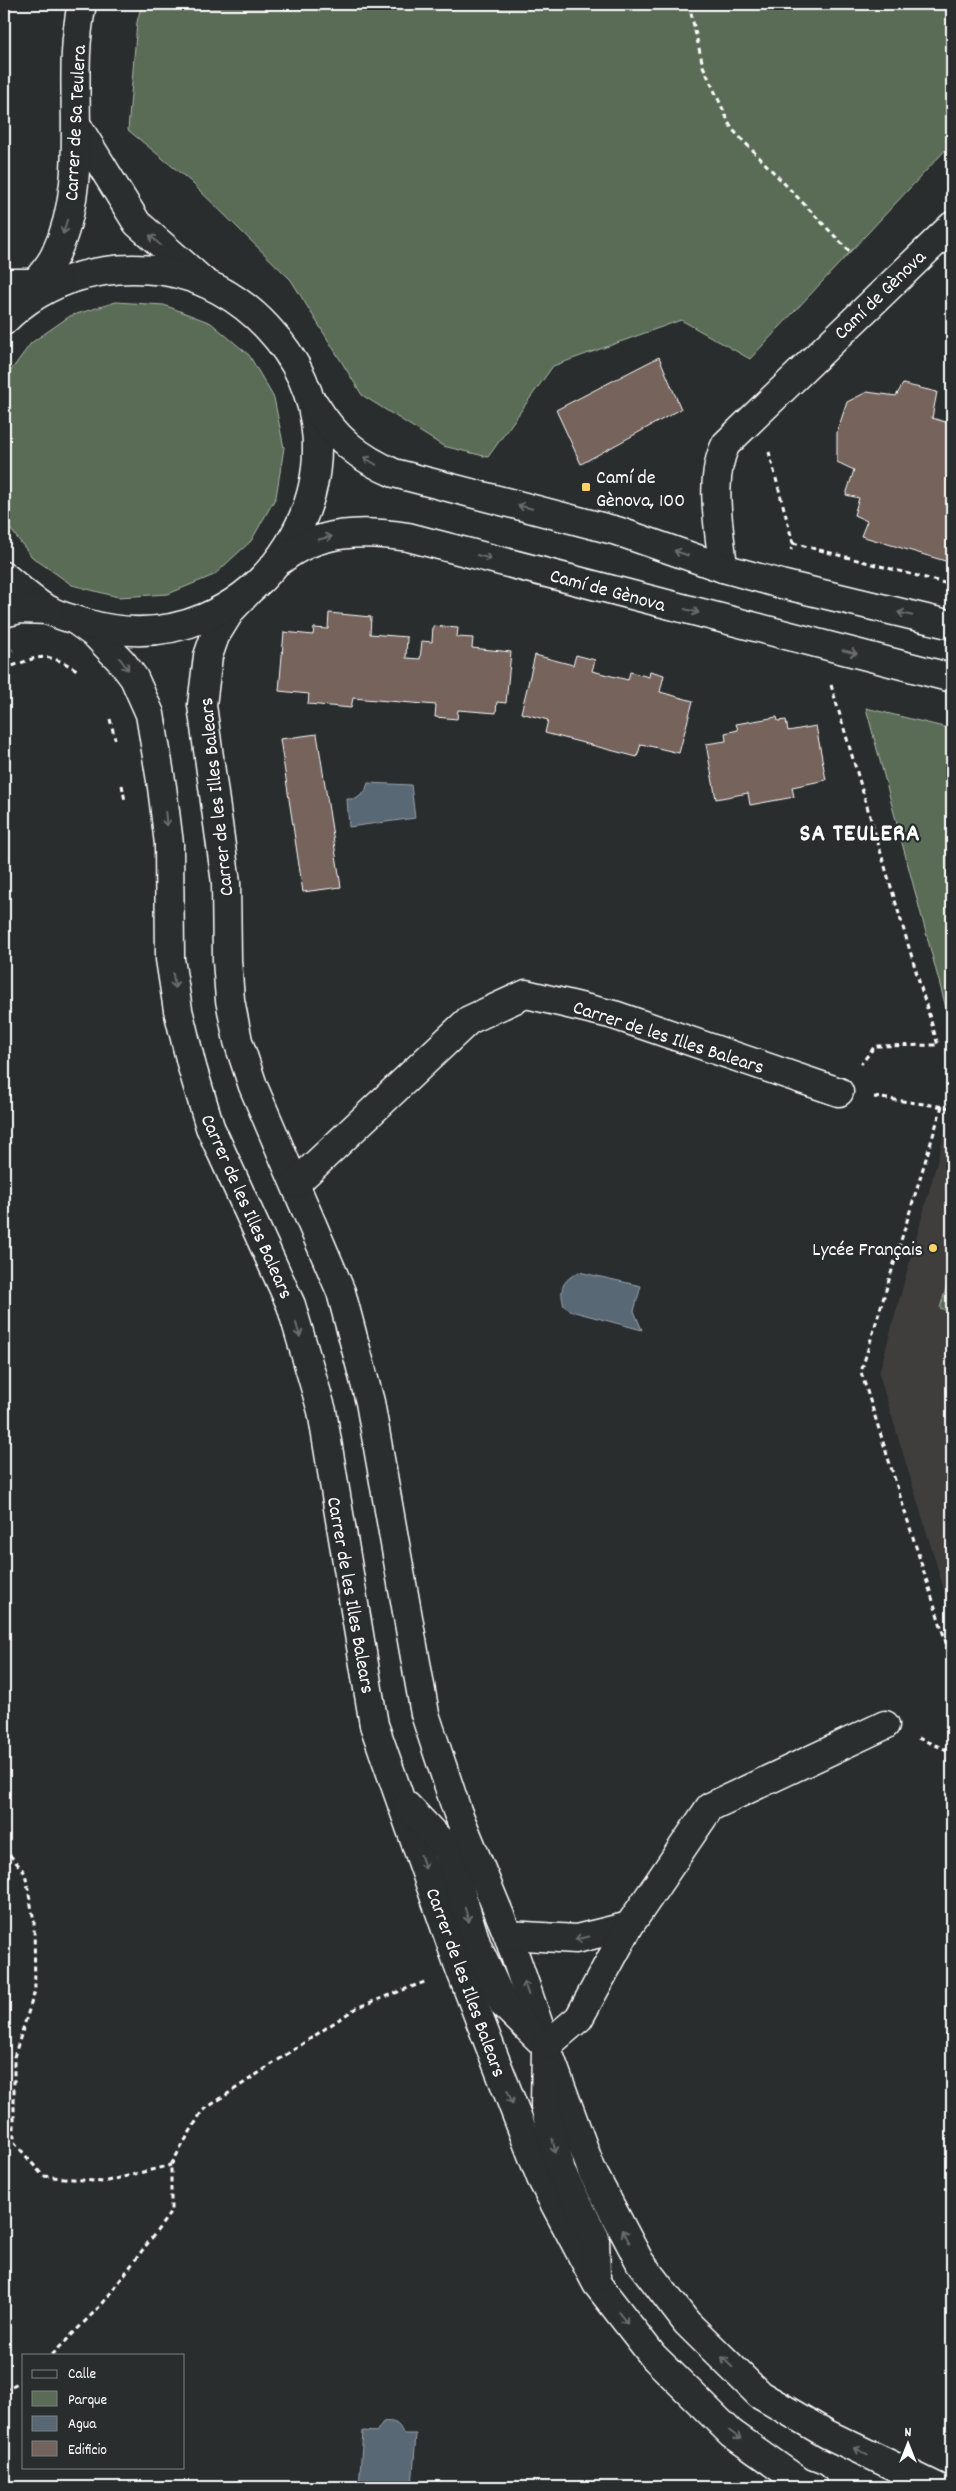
<svg xmlns="http://www.w3.org/2000/svg" width="956" height="2491" viewBox="0 0 956 2491" font-family="Dekko,sans-serif">
<style>
.built{fill:#403d3c}
.green{fill:#5a6c56;stroke:#acb6aa}
.water{fill:#586774;stroke:#9ba4ac}
.building{fill:#74635c;stroke:#fff}
.lines{fill:none;stroke-linecap:round;stroke-linejoin:round}
.street-casing{stroke:#fff;stroke-width:31}
.secondary-casing{stroke:#fff;stroke-width:31}
.highway-casing{stroke:#fff;stroke-width:31}
.path{stroke:#fff;stroke-width:3;stroke-dasharray:5 4;stroke-linecap:butt}
.street{stroke:#2a2d2e;stroke-width:28}
.secondary{stroke:#2a2d2e;stroke-width:28}
.highway{stroke:#2a2d2e;stroke-width:28}
.oneway{stroke:#6a6c6d}
.poi-dot{fill:#ffd166;stroke:#2a2d2e;stroke-width:2}
.labels{text-anchor:middle;stroke-width:4.5;stroke-linejoin:round;paint-order:stroke}
.street-label{font-size:20px;fill:#fff;stroke:#2a2d2e}
.poi-label{font-size:20px;fill:#fff;stroke:#2a2d2e;text-anchor:start}
.district-label{font-size:25px;font-weight:bold;letter-spacing:1px;fill:#fff;stroke:#2a2d2e}
</style>
<rect width="100%" height="100%" fill="#2a2d2e"/>
<filter id="ink" filterUnits="userSpaceOnUse"><feTurbulence type="fractalNoise" baseFrequency=".02" numOctaves="2"/><feDisplacementMap in="SourceGraphic" scale="10" xChannelSelector="R" yChannelSelector="G"/><feConvolveMatrix kernelMatrix="1 2 1 2 8 2 1 2 1" color-interpolation-filters="sRGB"/></filter>
<g filter="url(#ink)">
<!-- built -->
<path class="built" d="M948,1122l4,1v493l-73,-242z"/>
<!-- green -->
<g class="green">
<path d="M142,4h810v139l-202,216 -69,-39 -128,46 -65,91 -45,-11 -81,-51 -71,-115 -101,-99 -62,-51 9,-108z"/>
<path d="M116,302l48,3 47,18 38,32 25,43 10,50 -8,49 -25,44 -37,34 -46,19 -50,3 -46,-12 -40,-28 -28,-36v-141l27,-37 39,-27z"/>
<path d="M866,708l86,21v301z"/>
<path d="M952,1269v43l-12,-4z"/>
</g>
<!-- water -->
<g class="water">
<path d="M368,783l43,2 4,33 -66,9 -2,-28h9l9,-7z"/>
<path d="M579,1272l62,14 -7,25 8,19 -71,-19 -7,-5c-5,-18 -2,-25 15,-34z"/>
<path d="M383,2422c11,-2 17,2 20,12h13l-4,53h-53l4,-56 13,1z"/>
</g>
<!-- building -->
<g class="building">
<path d="M659,357l22,52 -100,55 -25,-54z"/>
<path d="M903,384l34,8 -5,26 20,6v139l-91,-27 6,-15 -13,-6 5,-17 -13,-3 8,-25 -17,-8v-30l10,-30 20,-10 29,4z"/>
<path d="M329,613l42,4 -1,17 37,3 -1,21 14,1 2,-18 10,1 1,-16 25,2 -1,9 16,1 -1,10 39,4 -5,51 -9,-1 -1,11 -38,-3 -1,9 -22,-2 1,-12 -83,-7 -2,10 -43,-4 1,-10 -30,-3 5,-59 29,3 1,-7 14,1z"/>
<path d="M535,655l38,10 3,-10 19,5 -3,11 36,9 2,-8 19,5 1,-6 14,4 -4,17 33,9 -14,52 -38,-9 -4,13 -92,-24 3,-13 -27,-7z"/>
<path d="M777,717l1,4 8,-1 2,11 28,-5 10,54 -34,7 2,10 -44,8 -2,-12 -32,6 -10,-55 20,-3 -1,-8 13,-3 -2,-6z"/>
<path d="M317,734l24,153 -38,5 -23,-153z"/>
</g>
<g class="lines">
<!-- street casing -->
<g class="street-casing">
<g id="street">
<path d="M78,127l59,96 68,60"/>
<path d="M22,298c11,-14 26,-28 33,-43 38,-79 9,-169 27,-251"/>
<path d="M723,568c-3,-38 -15,-89 3,-124l226,-218"/>
<path d="M247,593l-16,17 -16,26 -7,20 -6,49 24,178 1,77 3,40 8,41 15,45 88,206 29,110 55,312 32,97 51,124 38,111 46,125 48,91 47,61 73,72 67,39 110,53"/>
<path d="M75,620l21,15 26,27 12,16 16,36 12,73 7,57 1,115 8,51 14,57 18,60 81,178 31,106 52,314 86,244 81,209 56,106 56,72 78,77 69,49 13,5"/>
<path d="M296,1183l173,-163 57,-26 88,21 225,77"/>
<path d="M407,1806l40,42 30,98 27,59 42,41 -1,60 16,66 34,66 1,39"/>
<path d="M508,1935l68,4 53,-13"/>
<path d="M546,2046l33,-28 50,-92 81,-119 175,-82"/>
</g>
</g>
<!-- secondary casing -->
<g class="secondary-casing">
<g id="secondary">
<path d="M4,321c42,-43 101,-58 159,-50 40,6 77,27 104,56 127,134 -8,348 -182,296 -12,-4 -26,-7 -37,-13 -16,-9 -30,-23 -44,-34"/>
<path d="M315,405c20,33 44,53 79,68l223,58 106,37 58,16 171,41"/>
<path d="M281,560c37,-30 83,-30 127,-23l544,141"/>
</g>
</g>
<!-- highway casing -->
<g class="highway-casing">
<g id="highway">
<path d="M4,283h55"/>
<path d="M4,613l16,-4 29,1"/>
</g>
</g>
<!-- path -->
<g class="path">
<path d="M689,4l14,62 29,63 118,123"/>
<path d="M769,452l24,91 -2,7"/>
<path d="M793,543l159,42"/>
<path d="M4,653l9,-3"/>
<path d="M4,669c33,-11 38,-20 73,1"/>
<path d="M831,685l107,360 -63,1 -14,18"/>
<path d="M110,719l5,20"/>
<path d="M122,785l3,16"/>
<path d="M874,1097l78,11"/>
<path d="M942,1106l-81,266 84,267 7,32"/>
<path d="M918,1738l34,14"/>
<path d="M4,1848l21,25 9,48 1,70 -21,66v85l29,34 60,6 68,-17"/>
<path d="M52,2355l51,-52 68,-91v-47l31,-54 154,-103 71,-27"/>
<path d="M4,2390l20,-10"/>
</g>
<!-- street -->
<use href="#street" class="street"/>
<!-- secondary -->
<use href="#secondary" class="secondary"/>
<!-- highway -->
<use href="#highway" class="highway"/>
</g>
<!-- one-way arrows -->
<defs><path id="oneway-shaft" d="M-6 0H5M1.5-3L5.5 0L1.5 3" fill="none" stroke-width="1.6" stroke-linecap="round" stroke-linejoin="round" transform="scale(1.25)"/></defs>
<g class="oneway">
<use href="#oneway-shaft" transform="translate(65 227) rotate(106)"/>
<use href="#oneway-shaft" transform="translate(155 240) rotate(-137)"/>
<use href="#oneway-shaft" transform="translate(370 461) rotate(-150)"/>
<use href="#oneway-shaft" transform="translate(525 507) rotate(-166)"/>
<use href="#oneway-shaft" transform="translate(325 538) rotate(-14)"/>
<use href="#oneway-shaft" transform="translate(681 553) rotate(-161)"/>
<use href="#oneway-shaft" transform="translate(484 557) rotate(15)"/>
<use href="#oneway-shaft" transform="translate(692 611) rotate(15)"/>
<use href="#oneway-shaft" transform="translate(905 614) rotate(-166)"/>
<use href="#oneway-shaft" transform="translate(850 652) rotate(14)"/>
<use href="#oneway-shaft" transform="translate(124 664) rotate(53)"/>
<use href="#oneway-shaft" transform="translate(166 819) rotate(84)"/>
<use href="#oneway-shaft" transform="translate(174 981) rotate(81)"/>
<use href="#oneway-shaft" transform="translate(298 1330) rotate(74)"/>
<use href="#oneway-shaft" transform="translate(423 1862) rotate(71)"/>
<use href="#oneway-shaft" transform="translate(467 1915) rotate(73)"/>
<use href="#oneway-shaft" transform="translate(582 1938) rotate(169)"/>
<use href="#oneway-shaft" transform="translate(526 1988) rotate(-109)"/>
<use href="#oneway-shaft" transform="translate(510 2097) rotate(69)"/>
<use href="#oneway-shaft" transform="translate(554 2146) rotate(77)"/>
<use href="#oneway-shaft" transform="translate(626 2236) rotate(-118)"/>
<use href="#oneway-shaft" transform="translate(623 2318) rotate(52)"/>
<use href="#oneway-shaft" transform="translate(727 2362) rotate(-136)"/>
<use href="#oneway-shaft" transform="translate(735 2435) rotate(37)"/>
<use href="#oneway-shaft" transform="translate(861 2451) rotate(-154)"/>
</g>
</g>
<!-- markers -->
<g class="poi-dot">
<rect x="581" y="482" width="10" height="10" rx="2.5"/>
<circle cx="933" cy="1248" r="5"/>
</g>
<g class="labels">
<!-- street labels -->
<g class="street-label">
<text transform="translate(74 123) rotate(-87)" y="7">Carrer de Sa Teulera</text>
<text transform="translate(879 294) rotate(-44)" y="7">Camí de Gènova</text>
<text transform="translate(608 589) rotate(15)" y="7">Camí de Gènova</text>
<text transform="translate(215 797) rotate(-96)" y="7">Carrer de les Illes Balears</text>
<text transform="translate(669 1036) rotate(18)" y="7">Carrer de les Illes Balears</text>
<text transform="translate(248 1206) rotate(66)" y="7">Carrer de les Illes Balears</text>
<text transform="translate(352 1595) rotate(80)" y="7">Carrer de les Illes Balears</text>
<text transform="translate(467 1982) rotate(70)" y="7">Carrer de les Illes Balears</text>
</g>
<!-- poi labels -->
<g class="poi-label">
<text x="596" y="483">Camí de<tspan x="596" dy="23">Gènova, 100</tspan></text>
<text x="923" y="1255" text-anchor="end">Lycée Français</text>
</g>
<!-- district labels -->
<g class="district-label">
<text x="860" y="840">SA TEULERA</text>
</g>
</g>
<!-- margin -->
<rect width="956" height="2491" fill="none" stroke="#2a2d2e" stroke-width="20"/>
<rect x="10" y="10" width="936" height="2471" fill="none" stroke="#fff" stroke-width="2" filter="url(#ink)"/>
<!-- legend -->
<rect x="22" y="2354" width="162" height="115" fill="#2a2d2e" stroke="#7f8182"/>
<rect x="32" y="2370" width="25" height="8" fill="#2a2d2e" stroke="#7f8182"/>
<text x="68" y="2378" font-size="15" fill="#ffffff">Calle</text>
<rect x="32" y="2391" width="25" height="15" fill="#5a6c56" stroke="#7f8182"/>
<text x="68" y="2404" font-size="15" fill="#ffffff">Parque</text>
<rect x="32" y="2416" width="25" height="15" fill="#586774" stroke="#7f8182"/>
<text x="68" y="2428" font-size="15" fill="#ffffff">Agua</text>
<rect x="32" y="2441" width="25" height="15" fill="#74635c" stroke="#7f8182"/>
<text x="68" y="2454" font-size="15" fill="#ffffff">Edificio</text>
<!-- north arrow -->
<g transform="translate(908 2444)" stroke="#2a2d2e" stroke-width="4" paint-order="stroke">
<path d="M0-4L9 19L0 12L-9 19Z" fill="#ffffff"/>
<text y="-8" font-size="14" font-weight="bold" text-anchor="middle" fill="#ffffff">N</text>
</g>
</svg>
